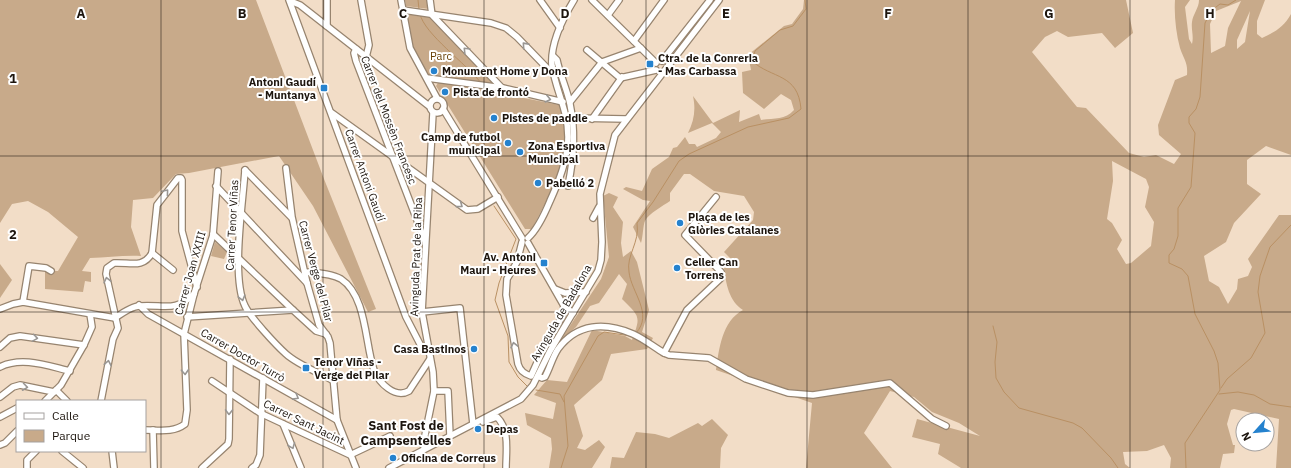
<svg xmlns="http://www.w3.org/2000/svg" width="1291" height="468" viewBox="0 0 1291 468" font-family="'IBM Plex Sans',sans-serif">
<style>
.green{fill:#c8aa8a;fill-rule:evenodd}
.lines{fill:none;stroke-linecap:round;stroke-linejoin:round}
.stream{stroke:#b99063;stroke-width:1}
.minor-casing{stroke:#97846f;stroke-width:8}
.minor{stroke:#fff;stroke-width:5.5}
.oneway{stroke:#999693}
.grid{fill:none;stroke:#1d150e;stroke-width:1;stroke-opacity:0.55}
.poi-dot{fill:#2582ce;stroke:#fff;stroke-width:1.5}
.labels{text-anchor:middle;stroke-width:4;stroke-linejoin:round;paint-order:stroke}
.park-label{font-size:11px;fill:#683f04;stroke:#fff}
.poi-label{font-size:11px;font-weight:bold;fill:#1d150e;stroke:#fff;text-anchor:start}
.street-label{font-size:11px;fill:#1d150e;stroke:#fff}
.quarter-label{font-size:13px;font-weight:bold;fill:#1d150e;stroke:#fff}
.grid-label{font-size:13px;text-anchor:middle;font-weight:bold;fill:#1d150e;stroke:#fff;stroke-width:4;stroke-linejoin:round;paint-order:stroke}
</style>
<rect width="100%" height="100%" fill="#f2ddc7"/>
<!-- green -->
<g class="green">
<path d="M0,0h256l68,179 52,130 -8,3 -55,-106 -34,-50 -90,17 -13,1 -23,24 -20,2 -2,27 10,29c-18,-1 -34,2 -51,2l-8,13 9,1v10l-6,-1 -2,11 -38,-3v-18h13l20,-34 -30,-25 -20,-11 -16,3 -12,19z"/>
<path d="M405,0h23l1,9 -23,-3z"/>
<path d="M804,0h322l7,33 -18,15 -13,-15 -34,4 -11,-6 -12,6 -13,15 45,55 9,1 43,45 15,4 12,-2 18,9 7,-10 -22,-19 -1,-10 17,-45 12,-5c1,-13 -3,-15 -7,-27 -4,-15 -6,-33 -5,-48h15l-5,7 4,32 3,5c2,-8 -1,-14 0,-22 1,-8 7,-14 7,-22h66l-8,21v13l5,4c13,-6 22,-11 29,-24v141l-25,-9 -19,14v24l14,10 -27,29 -8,19 -22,14 5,25 10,6 9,17 9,-15 1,-10 10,-3 4,-9 -4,-8 31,-44h12v253h-15l3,-49 -45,-10 -3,1 -4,14 6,21h2l-1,8 -11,1 -3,14h-50l1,-10 -7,-13 -17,6 -24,1 2,12 5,4h-169l-23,-14 2,-10 -28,-7 5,-18 63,17 -21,-13 -27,-11 -18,-15 -24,-6 -26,42 28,35h-86l6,-65 -96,-33c3,-21 6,-49 27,-60 -14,-9 -17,-26 -19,-42l8,-8 -8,-8 29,-32 1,-8 -10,-16 -30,-5 -24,-17h-6l-14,19v8c-7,5 -21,12 -25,20 -2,4 -2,16 -4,22l-8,-16 17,-26 -7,-1 -20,-11 3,-2 16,4 10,-22 17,-12 4,-9 4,-1 8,-10 4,7h6l2,3 19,-9 5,-6 -9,-9 -24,10c6,-12 8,-23 5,-37l20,27 27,-13 -1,12 20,-8 2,6c13,-2 24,0 33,-10l-3,-10 -10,-6 -17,15 -21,-16 -1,-21 9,-2 -3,-15 36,-29 8,-2 11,-15zM1241,1l-13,27 -3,18 -14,7 -1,-29 6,-13zM1250,11l-5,31 -8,7v-9zM1112,161l34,18 3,8 -4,20 9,15 -3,24 -20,17 -5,1 -9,-15 5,-9 -10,-17 -5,-4 6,-38z"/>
<path d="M403,10l29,5 71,73 -76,-10 -17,-30z"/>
<path d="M439,81l120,24 2,2c2,9 4,19 4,28 0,34 -18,65 -33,94h-7l-89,-143z"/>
<path d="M609,193l9,4 -5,10 10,15 -2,21 2,14 8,-6 6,11 12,48 -7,22 11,6 -6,11 -36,5 -9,26 -28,25 9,31 -6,12 8,2 14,-10 6,7 -13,21h-43l3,-19 -1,-11 -24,-13 -2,-12 28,6 3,-16 -22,-8 13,-15 20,2 25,-52 33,6 7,4c9,-24 8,-23 -10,-41l5,-15 -8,-10 -20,29 -9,3 -14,21 -16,14 41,-62 8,-22 -6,-61z"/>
<path d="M215,242l12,10 -3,7 -13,-3z"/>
<path d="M0,264l12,16 -12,18z"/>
<path d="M459,347l1,6 -26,2 -1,-6z"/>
<path d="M712,419l16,16 -7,13 -1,20h-110l2,-11 12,1 12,-26 19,2 14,4 29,-15 4,3z"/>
</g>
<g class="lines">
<!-- stream -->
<g class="stream">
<path d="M418,0l1,9"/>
<path d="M420,14c4,20 47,50 61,69"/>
<path d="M494,206l22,33 -17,44 -4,17 13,36 1,26 9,15 9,9"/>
<path d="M993,326l4,16 -2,20 1,16 8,14 15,16 54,15 9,5 29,30 7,10"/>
<path d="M636,333c18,-19 -5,-41 -7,-61 -3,-17 11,-29 8,-49l16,-21 26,-41 10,-7 59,-27 41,-9 12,-9c-3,-36 -29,-30 -49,-48l3,-10 25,-21 13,-4 13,-17 -1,-9"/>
<path d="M1221,388l6,-9 24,-21 14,-25 -7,-41 2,-16 10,-29 21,-22"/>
<path d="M536,390l24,4 4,8"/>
<path d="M1219,394l19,-2 16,3 16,9 21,3"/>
<path d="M561,468l7,-22 -4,-50 34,-60 6,-4 27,4"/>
<path d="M1186,468l-1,-25 35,-53 -2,-27 -4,-12 -19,-37 -7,-38 -6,-7 -13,-6v-8l5,-6 4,-13v-28l13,-21 4,-54 -6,-10v-6l7,-8 4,-12 5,-74 7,-13 8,-6 8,1 8,-5"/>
</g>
<!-- minor casing -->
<g class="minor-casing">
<g id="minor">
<path d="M289,0l117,317 16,31 6,2"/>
<path d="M361,0l8,45 -3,12"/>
<path d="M401,0l9,48 27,50"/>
<path d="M430,0l2,15 70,73"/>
<path d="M540,0l20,28"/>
<path d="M592,0l64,63"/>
<path d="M290,1l10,4 129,101"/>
<path d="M403,10l88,13 15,5 11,9 31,32 5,2"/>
<path d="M608,15l11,-15"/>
<path d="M327,26v-26"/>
<path d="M634,41l30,-41"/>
<path d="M356,49l-2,4 2,8 69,180"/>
<path d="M587,50l33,28 36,-8"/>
<path d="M553,56l4,4c3,15 10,29 13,44 6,28 4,54 -2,82"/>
<path d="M662,61l48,-61"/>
<path d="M427,78l76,10 60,14"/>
<circle cx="437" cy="106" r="7"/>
<path d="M570,102l32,-40 39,-14"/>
<path d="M443,109l79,129"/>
<path d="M332,113l135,97 11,-1 20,-12"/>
<path d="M572,118l54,1"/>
<path d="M592,119l30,-42"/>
<path d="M286,168l6,49 15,66 12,42 9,12 2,6 7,77 19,48"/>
<path d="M245,170c-2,33 -14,107 0,136 5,11 31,39 41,48 12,11 34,19 48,27"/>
<path d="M245,170l46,47"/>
<path d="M216,186l91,97"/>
<path d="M593,218l6,-11"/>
<path d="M213,234l80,76 23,21 10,3"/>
<path d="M528,238c10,-9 17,-25 22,-37 9,-20 18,-42 18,-64 0,-27 -12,-46 -16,-71 -2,-22 11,-48 22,-66"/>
<path d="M522,242l-5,20 -10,17 -1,16 12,69c2,7 6,10 13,12l10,-22 21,-37 2,-11 11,-13"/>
<path d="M528,243l36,63 9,7"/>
<path d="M152,253l21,17"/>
<path d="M305,272c11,1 26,1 36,7 26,17 24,66 33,91 5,13 21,29 35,21l21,-32"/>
<path d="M555,289l10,4 21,-1"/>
<path d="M23,302l6,-36 17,2 5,3"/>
<path d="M139,305l9,9 189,106"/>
<path d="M0,309l13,-5 10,-2 92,16"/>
<path d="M422,312l38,-4 13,116"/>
<path d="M187,317l106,-7"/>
<path d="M115,318c7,-5 17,-12 25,-12 23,-2 35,7 54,-12"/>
<path d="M0,347l10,-9 10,-2 64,9"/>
<path d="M664,353l5,2 40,3 37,21 42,14 25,2 77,-12 42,36 14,7"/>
<path d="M0,367c22,-11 48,-1 70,4"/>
<path d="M538,376l4,2 3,-1c5,-9 7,-19 13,-28 19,-26 47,-27 75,-15 11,5 21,13 31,19l23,-43 34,-32v-6l-36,-37 31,-38"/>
<path d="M212,381l48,32 90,42 40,-19"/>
<path d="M56,390l11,11"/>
<path d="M434,391h14l2,45"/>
<path d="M0,397l13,-10 7,-2 34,7"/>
<path d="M45,401l16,-16 23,-40 8,-18 -2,-13"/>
<path d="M101,401l12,-62 5,-11 -12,-54 1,-6 7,-5c16,-1 29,6 38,-10l5,-48 21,-27h3l1,2v51l15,56"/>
<path d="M0,417l17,-9"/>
<path d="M483,422l14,-5c13,13 9,34 9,51"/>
<path d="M283,424l18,44"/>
<path d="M145,430c14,0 28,3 40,-6l2,-14 -3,-76 10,-40 19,-59 5,-64"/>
<path d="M153,430l1,38"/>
<path d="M0,445l5,-2 12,-12"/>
<path d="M425,448l-2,-3 11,-54 -1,-19 -11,-60 11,-199"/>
<path d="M62,451l21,17"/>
<path d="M112,451l2,17"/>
<path d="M27,468v-8l9,-9"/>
<path d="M202,468l26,-24 1,-5 1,-80"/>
<path d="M252,468l4,-3 4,-10 3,-77"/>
<path d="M389,468l132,-69 12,-14 17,-34 48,-80 3,-11 1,-18 -2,-48 15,-59 104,-135"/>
</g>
</g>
<!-- minor -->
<use href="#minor" class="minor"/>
</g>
<!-- one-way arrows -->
<defs><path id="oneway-chevron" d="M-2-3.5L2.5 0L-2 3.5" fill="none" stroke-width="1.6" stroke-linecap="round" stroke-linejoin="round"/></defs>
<g class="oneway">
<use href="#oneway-chevron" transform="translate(525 45) rotate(-132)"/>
<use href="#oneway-chevron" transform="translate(466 50) rotate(-134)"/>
<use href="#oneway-chevron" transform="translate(548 99) rotate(13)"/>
<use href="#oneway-chevron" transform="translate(166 192) rotate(-50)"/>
<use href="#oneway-chevron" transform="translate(460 205) rotate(36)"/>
<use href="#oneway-chevron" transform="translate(107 280) rotate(-103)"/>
<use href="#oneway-chevron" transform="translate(242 298) rotate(75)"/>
<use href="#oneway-chevron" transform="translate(35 338) rotate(9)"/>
<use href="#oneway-chevron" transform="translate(514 345) rotate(-102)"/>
<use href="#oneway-chevron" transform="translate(108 363) rotate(-79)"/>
<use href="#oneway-chevron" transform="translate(185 372) rotate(87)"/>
<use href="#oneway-chevron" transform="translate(25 387) rotate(8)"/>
<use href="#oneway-chevron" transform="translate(296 397) rotate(29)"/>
<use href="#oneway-chevron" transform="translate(229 412) rotate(91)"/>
<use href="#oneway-chevron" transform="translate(292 446) rotate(68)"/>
</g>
<!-- grid -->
<path class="grid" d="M161,0v468M323,0v468M484,0v468M646,0v468M807,0v468M968,0v468M1130,0v468M0,156h1291M0,312h1291"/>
<!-- markers -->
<g class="poi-dot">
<rect x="646" y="60" width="8" height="8" rx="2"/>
<circle cx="434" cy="71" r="4"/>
<rect x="320" y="84" width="8" height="8" rx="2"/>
<circle cx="445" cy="92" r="4"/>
<circle cx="494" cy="118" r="4"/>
<circle cx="508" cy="143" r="4"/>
<circle cx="520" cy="152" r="4"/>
<circle cx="538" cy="183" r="4"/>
<circle cx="680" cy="223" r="4"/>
<rect x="540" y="259" width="8" height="8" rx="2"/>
<circle cx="677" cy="268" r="4"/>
<circle cx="474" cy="349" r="4"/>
<rect x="302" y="364" width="8" height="8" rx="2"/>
<circle cx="478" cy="429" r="4"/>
<circle cx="393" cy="458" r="4"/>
</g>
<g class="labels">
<!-- park labels -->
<g class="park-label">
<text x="441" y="60">Parc</text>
</g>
<!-- poi labels -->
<g class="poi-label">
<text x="658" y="62">Ctra. de la Conreria<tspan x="658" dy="13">- Mas Carbassa</tspan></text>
<text x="442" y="75">Monument Home y Dona</text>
<text x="316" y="86" text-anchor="end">Antoni Gaudí<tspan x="316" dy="13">- Muntanya</tspan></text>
<text x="453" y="96">Pista de frontó</text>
<text x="502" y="122">Pistes de paddle</text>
<text x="500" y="141" text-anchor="end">Camp de futbol<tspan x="500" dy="13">municipal</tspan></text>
<text x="528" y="150">Zona Esportiva<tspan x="528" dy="13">Municipal</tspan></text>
<text x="546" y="187">Pabelló 2</text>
<text x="688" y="221">Plaça de les<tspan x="688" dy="13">Glòries Catalanes</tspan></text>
<text x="536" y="261" text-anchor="end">Av. Antoni<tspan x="536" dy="13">Mauri - Heures</tspan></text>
<text x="685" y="266">Celler Can<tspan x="685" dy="13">Torrens</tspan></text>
<text x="466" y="353" text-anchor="end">Casa Bastinos</text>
<text x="314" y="366">Tenor Viñas -<tspan x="314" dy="13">Verge del Pilar</tspan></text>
<text x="486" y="433">Depas</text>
<text x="401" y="462">Oficina de Correus</text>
</g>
<!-- street labels -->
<g class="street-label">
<text transform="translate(389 120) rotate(69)" y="4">Carrer del Mossèn Francesc</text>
<text transform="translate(365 175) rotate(70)" y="4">Carrer Antoni Gaudí</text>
<text transform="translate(232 225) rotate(-87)" y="4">Carrer Tenor Viñas</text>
<text transform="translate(416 257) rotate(-88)" y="4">Avinguda Prat de la Riba</text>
<text transform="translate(316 271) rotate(75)" y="4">Carrer Verge del Pilar</text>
<text transform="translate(190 273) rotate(-74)" y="4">Carrer Joan XXIII</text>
<text transform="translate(561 313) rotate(-60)" y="4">Avinguda de Badalona</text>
<text transform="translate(243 355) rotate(30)" y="4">Carrer Doctor Turrò</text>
<text transform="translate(304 422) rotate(26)" y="4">Carrer Sant Jacint</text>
</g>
<!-- quarter labels -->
<g class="quarter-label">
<text x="406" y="430">Sant Fost de<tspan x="406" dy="15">Campsentelles</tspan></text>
</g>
</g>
<g class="grid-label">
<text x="81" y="18">A</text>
<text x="242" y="18">B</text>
<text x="403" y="18">C</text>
<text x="565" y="18">D</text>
<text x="726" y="18">E</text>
<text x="888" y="18">F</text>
<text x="1049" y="18">G</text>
<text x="1210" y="18">H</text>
<text x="13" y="83">1</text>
<text x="13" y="239">2</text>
</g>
<!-- legend -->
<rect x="16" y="400" width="130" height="52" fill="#ffffff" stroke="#a5a19f"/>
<rect x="24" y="413" width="20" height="6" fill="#ffffff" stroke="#a5a19f"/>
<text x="52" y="420" font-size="12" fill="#1d150e">Calle</text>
<rect x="24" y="430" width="20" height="12" fill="#c8aa8a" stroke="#a5a19f"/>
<text x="52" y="440" font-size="12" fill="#1d150e">Parque</text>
<!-- north arrow -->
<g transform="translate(1255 432) rotate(243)"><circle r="19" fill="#ffffff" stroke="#a5a19f"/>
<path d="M0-3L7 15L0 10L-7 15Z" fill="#2582ce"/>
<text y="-6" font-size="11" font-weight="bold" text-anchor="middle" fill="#1d150e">N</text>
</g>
</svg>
